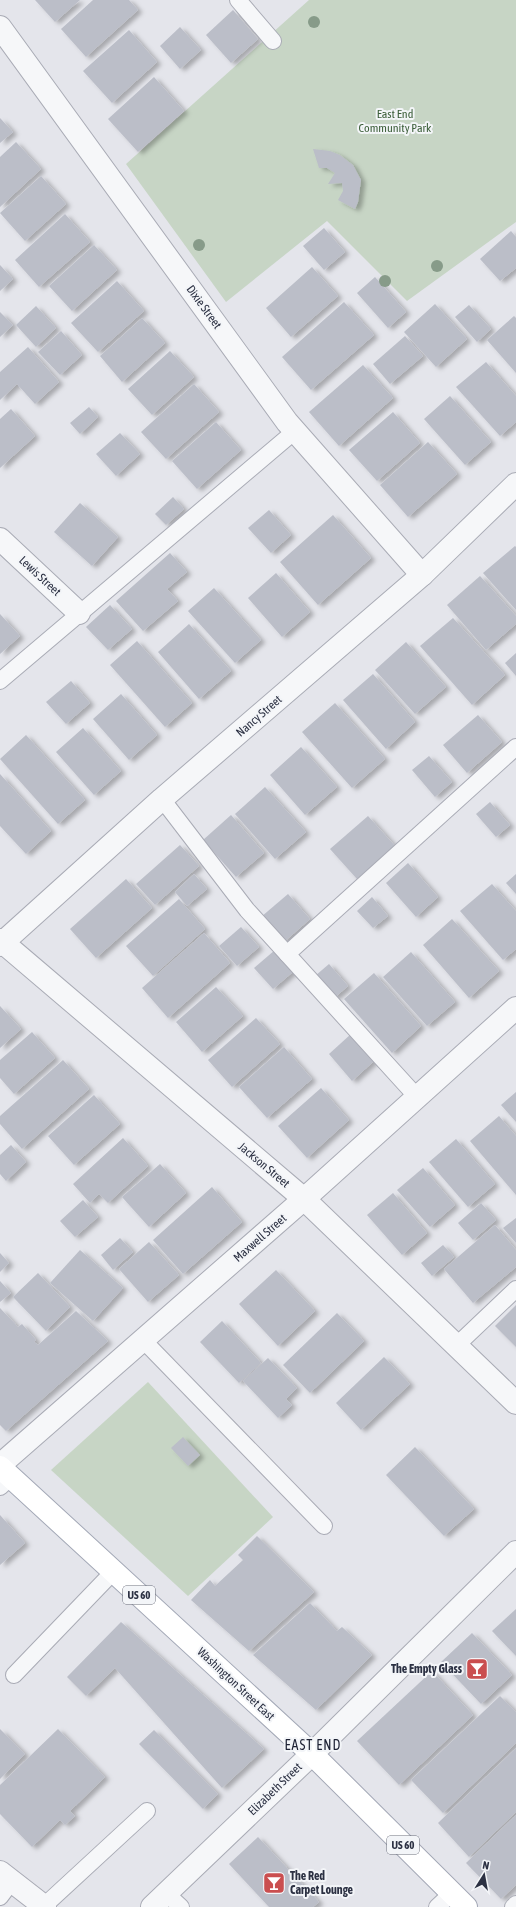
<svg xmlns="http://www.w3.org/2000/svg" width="516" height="1907" viewBox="0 0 516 1907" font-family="'Asap Condensed',sans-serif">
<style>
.green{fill:#c7d5c5}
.building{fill:#bbbec8;filter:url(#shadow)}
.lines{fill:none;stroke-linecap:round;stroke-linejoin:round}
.lane-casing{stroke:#a9abb5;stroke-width:18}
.street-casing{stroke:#a9abb5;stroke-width:24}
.primary-casing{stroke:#a3a8b6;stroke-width:24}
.lane{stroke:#f6f7f9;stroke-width:16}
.street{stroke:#f6f7f9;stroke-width:22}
.primary{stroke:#fff;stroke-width:22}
.tree{fill:#879b89}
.labels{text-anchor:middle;stroke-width:4;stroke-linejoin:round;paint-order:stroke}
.shield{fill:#f3f5f8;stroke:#686c79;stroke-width:1}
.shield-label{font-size:11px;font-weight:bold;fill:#2c3143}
.park-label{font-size:12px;fill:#3b5e39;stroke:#f3f5f8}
.street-label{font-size:12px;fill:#2c3143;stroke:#f3f5f8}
.poi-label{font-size:12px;font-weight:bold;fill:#2c3143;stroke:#f3f5f8;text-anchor:end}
.quarter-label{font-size:14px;letter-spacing:1px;fill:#1e2234;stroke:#f3f5f8}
</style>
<defs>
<filter id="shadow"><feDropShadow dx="4.5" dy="2.5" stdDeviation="2" flood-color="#0004"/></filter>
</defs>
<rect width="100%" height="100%" fill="#e4e5eb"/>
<!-- green -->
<g class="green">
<path d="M309,0h207v222l-109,79 -80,-80 -101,81 -100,-138z"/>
<path d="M148,1382l125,135 -85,79 -137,-126z"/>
</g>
<!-- building -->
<g class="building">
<path d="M35,0h45l-25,22z"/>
<path d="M93,0h36l9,10 -52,47 -25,-28z"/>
<path d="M233,10l25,29 -27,24 -25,-28z"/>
<path d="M180,27l21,23 -21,19 -20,-23z"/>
<path d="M129,30l28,32 -45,41 -29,-32z"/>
<path d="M154,77l30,34 -46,41 -30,-33z"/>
<path d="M0,118l13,14 -13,11z"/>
<path d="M16,142l25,27 -41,38v-50z"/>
<path d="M313,149l17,2 10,4 13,10 8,15 -3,22 -3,7 -17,-9 5,-9 -1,-8 -14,1 7,-11 -8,-5h-8z"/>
<path d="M41,176l25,28 -41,37 -25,-28z"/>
<path d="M65,214l25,28 -51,45 -24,-27z"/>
<path d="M324,228l21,24 -21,18 -21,-24z"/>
<path d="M511,231l5,6v31l-16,13 -20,-22z"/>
<path d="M94,245l23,25 -45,41 -23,-25z"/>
<path d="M0,265l13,14 -13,12z"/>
<path d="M312,267l26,29 -47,41 -25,-29z"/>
<path d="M375,277l31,35 -18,16 -31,-35z"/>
<path d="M117,281l27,30 -46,41 -27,-29z"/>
<path d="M344,302l30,33 -63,55 -29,-33z"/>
<path d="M435,304l32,35 -31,28 -32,-35z"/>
<path d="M469,305l22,24 -14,13 -22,-25z"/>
<path d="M36,306l20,22 -20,19 -20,-22z"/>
<path d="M0,312l13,13 -13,12z"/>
<path d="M514,316l2,2v55l-29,-33z"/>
<path d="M142,318l23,25 -43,39 -22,-26z"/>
<path d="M61,331l21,24 -22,20 -22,-23z"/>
<path d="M405,336l18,20 -33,28 -17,-20z"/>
<path d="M28,347l31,35 -24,22 -18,-20 -17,16v-28z"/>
<path d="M170,351l24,26 -42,38 -24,-26z"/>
<path d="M486,362l30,34v26l-16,14 -44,-49z"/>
<path d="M363,365l30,33 -54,48 -30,-34z"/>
<path d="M194,384l25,28 -53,47 -25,-27z"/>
<path d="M450,396l41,46 -26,23 -41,-46z"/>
<path d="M89,407l9,10 -18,17 -10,-11z"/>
<path d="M11,409l24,27 -35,32v-49z"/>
<path d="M393,412l27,31 -43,38 -28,-31z"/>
<path d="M216,422l25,28 -44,39 -25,-28z"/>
<path d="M120,433l20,21 -24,22 -20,-22z"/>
<path d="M428,442l29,32 -49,43 -28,-32z"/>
<path d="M173,497l11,12 -18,16 -11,-11z"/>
<path d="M80,503l38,34 -26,29 -38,-34z"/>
<path d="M269,510l22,25 -20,18 -23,-25z"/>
<path d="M333,515l38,43 -53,47 -38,-43z"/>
<path d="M515,546l1,1v63l-33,-37z"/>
<path d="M170,553l17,19 -20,17 11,12 -35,30 -27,-30z"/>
<path d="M276,573l34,39 -28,25 -34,-39z"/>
<path d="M480,576l36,40v8l-30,26 -39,-45z"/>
<path d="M214,588l47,52 -26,23 -47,-52z"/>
<path d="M110,605l22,24 -24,21 -22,-23z"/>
<path d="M0,614l20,22 -20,18z"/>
<path d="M453,618l52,57 -33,30 -52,-59z"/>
<path d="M189,624l42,47 -32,28 -41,-47z"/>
<path d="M137,641l55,62 -27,24 -55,-62z"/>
<path d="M406,642l40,45 -31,27 -40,-44z"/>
<path d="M516,653v23l-11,-13z"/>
<path d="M373,674l42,48 -29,27 -43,-49z"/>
<path d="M71,681l19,22 -24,21 -20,-22z"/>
<path d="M121,694l36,41 -28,25 -36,-41z"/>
<path d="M335,703l50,56 -33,29 -50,-56z"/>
<path d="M478,715l24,27 -35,31 -24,-28z"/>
<path d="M83,728l38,43 -27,24 -38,-43z"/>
<path d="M26,735l59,65 -27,24 -58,-65z"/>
<path d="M301,747l36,40 -32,28 -35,-40z"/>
<path d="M429,756l23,26 -17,15 -23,-27z"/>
<path d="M0,774l51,57 -25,23 -26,-28z"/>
<path d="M265,787l41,45 -31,27 -40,-45z"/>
<path d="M490,802l20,23 -14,12 -20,-23z"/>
<path d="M231,815l33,38 -28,24 -33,-37z"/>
<path d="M368,816l27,30 -38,33 -27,-30z"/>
<path d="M180,845l19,21 -44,39 -19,-21z"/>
<path d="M408,863l30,34 -22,20 -30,-34z"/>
<path d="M194,874l13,15 -20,17 -12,-14z"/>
<path d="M516,874v20l-10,-11z"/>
<path d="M126,879l26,29 -56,50 -26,-29z"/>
<path d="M492,884l24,27v38l-13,11 -43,-49z"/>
<path d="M288,894l22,25 -26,23 -23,-25z"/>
<path d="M372,897l16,19 -15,12 -16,-17z"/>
<path d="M179,899l26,30 -52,47 -27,-30z"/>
<path d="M452,919l47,52 -30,27 -46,-53z"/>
<path d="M241,927l18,20 -22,19 -18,-20z"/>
<path d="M204,933l26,30 -62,55 -26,-30z"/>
<path d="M275,950l19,21 -21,18 -19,-21z"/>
<path d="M411,952l44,50 -28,24 -44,-49z"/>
<path d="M329,964l19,22 -14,12 -19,-22z"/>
<path d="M374,973l47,53 -29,27 -48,-54z"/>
<path d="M216,987l27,29 -41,36 -26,-30z"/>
<path d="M0,1006l21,23 -21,19z"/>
<path d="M256,1018l24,26 -48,43 -24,-27z"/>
<path d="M32,1032l23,26 -41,36 -14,-16v-18z"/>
<path d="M351,1034l23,27 -22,20 -23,-27z"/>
<path d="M284,1047l28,32 -45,39 -28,-31z"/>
<path d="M63,1060l26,29 -67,60 -22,-25v-8z"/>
<path d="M321,1088l28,32 -42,38 -29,-32z"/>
<path d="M516,1092v30l-15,-17z"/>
<path d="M94,1095l26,29 -46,41 -26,-29z"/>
<path d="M499,1116l17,20v59l-46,-54z"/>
<path d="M123,1138l25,28 -40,37 -9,-9 -9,9 -17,-19z"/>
<path d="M456,1139l39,45 -27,23 -39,-45z"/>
<path d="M11,1145l15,17 -20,19 -6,-7v-19z"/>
<path d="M160,1164l26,29 -37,34 -27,-30z"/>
<path d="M423,1168l32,37 -25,22 -33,-37z"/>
<path d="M212,1187l30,35 -59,52 -30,-34z"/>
<path d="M393,1193l34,40 -25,22 -35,-40z"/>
<path d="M83,1200l15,17 -23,20 -15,-16z"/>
<path d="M481,1203l15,17 -23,20 -15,-17z"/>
<path d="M516,1218v25l-13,-15z"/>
<path d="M495,1225l21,25v17l-43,36 -29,-34z"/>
<path d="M120,1238l13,14 -20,18 -12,-15z"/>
<path d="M149,1242l30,33 -31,27 -29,-33z"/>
<path d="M443,1245l11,12 -22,19 -11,-13z"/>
<path d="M80,1250l43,38 -30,33 -43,-38z"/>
<path d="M0,1253l9,10 -9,9z"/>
<path d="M276,1270l39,41 -37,35 -39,-42z"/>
<path d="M38,1273l32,34 -24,24 -33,-34z"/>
<path d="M0,1281l11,12 -11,9z"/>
<path d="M516,1305v42l-21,-21z"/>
<path d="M0,1308l18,19 4,-3 14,16 -2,2 4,3 38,-34 32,30 -102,90 -6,-6z"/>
<path d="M337,1313l27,28 -54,52 -27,-28z"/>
<path d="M222,1321l39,42 -22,20 -39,-41z"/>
<path d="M384,1357l26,27 -49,46 -25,-27z"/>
<path d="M268,1358l29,30 -11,11 6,6 -14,13 -35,-37z"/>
<path d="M183,1437l17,18 -12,11 -17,-18z"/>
<path d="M415,1447l59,62 -30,27 -58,-61z"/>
<path d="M0,1515l25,28 -25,22z"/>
<path d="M257,1536l57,56 -65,59 -58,-51 19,-20 5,6 28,-26 -5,-5z"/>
<path d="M310,1603l27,28 5,-4 30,28 -56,55 -63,-55z"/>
<path d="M516,1609v47l-24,-25z"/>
<path d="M121,1622l143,127 -42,39 -107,-120 -29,28 -19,-19z"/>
<path d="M472,1633l40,42 -31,29 -40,-42z"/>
<path d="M432,1671l41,44 -74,70 -42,-44z"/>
<path d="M500,1696l16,16v31l-73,70 -32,-33z"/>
<path d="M0,1729l25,25 -25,25z"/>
<path d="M58,1729l47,48 -35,34 5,5 -10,9 -5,-5 -28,27 -32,-33v-29z"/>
<path d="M154,1730l64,64 -15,15 -64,-65z"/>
<path d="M516,1748v64l-47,45 -31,-34z"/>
<path d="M516,1815v70l-15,14 -35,-36z"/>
<path d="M258,1837l61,65 -6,5h-44l-40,-43z"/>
</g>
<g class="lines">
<!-- lane casing -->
<g class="lane-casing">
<g id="lane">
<path d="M238,0l35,41"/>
<path d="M0,681l295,-250"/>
<path d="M162,799l85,111 170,187"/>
<path d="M287,954l229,-207"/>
<path d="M143,1340l181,186"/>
<path d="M456,1346l60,-57"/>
<path d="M0,1487l11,-10"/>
<path d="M14,1675l100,-104"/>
<path d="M166,1893l15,14"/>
<path d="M0,1897l12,-16"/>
<path d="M44,1906l103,-95"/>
<path d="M437,1907l15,-14"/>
<path d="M513,1907l3,-3"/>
</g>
</g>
<!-- street casing -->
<g class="street-casing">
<g id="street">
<path d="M0,27l287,395 135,153"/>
<path d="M0,539l79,74"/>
<path d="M0,940l304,259 212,204"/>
<path d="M0,945l162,-146 260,-224 94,-91"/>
<path d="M0,1465l304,-266 212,-191"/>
<path d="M0,1872l45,35"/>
<path d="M152,1907l160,-153 204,-202"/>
</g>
</g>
<!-- primary casing -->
<g class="primary-casing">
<path id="primary" d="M0,1467l312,287 154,153"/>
</g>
<!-- lane -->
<use href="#lane" class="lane"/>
<!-- street -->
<use href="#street" class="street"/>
<!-- primary -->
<use href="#primary" class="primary"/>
</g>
<!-- trees -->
<g class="tree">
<circle cx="314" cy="22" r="6"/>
<circle cx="199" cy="245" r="6"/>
<circle cx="437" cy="266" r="6"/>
<circle cx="385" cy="281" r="6"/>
</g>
<!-- icons -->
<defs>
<g id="bar-square" transform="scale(1.15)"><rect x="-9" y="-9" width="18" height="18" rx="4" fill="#ca4e4f" stroke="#f3f5f8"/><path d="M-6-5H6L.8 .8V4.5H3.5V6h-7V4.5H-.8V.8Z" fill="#fff"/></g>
</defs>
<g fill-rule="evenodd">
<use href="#bar-square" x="477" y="1669"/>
<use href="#bar-square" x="274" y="1883"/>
</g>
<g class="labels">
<!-- shield labels -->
<g class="shield">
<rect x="123" y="1586" width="32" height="18" rx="3"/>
<rect x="387" y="1836" width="32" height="18" rx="3"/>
</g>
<g class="shield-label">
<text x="139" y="1599">US 60</text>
<text x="403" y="1849">US 60</text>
</g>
<!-- park labels -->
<g class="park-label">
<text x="395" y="118">East End<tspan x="395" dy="14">Community Park</tspan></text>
</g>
<!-- street labels -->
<g class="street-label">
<text transform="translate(204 307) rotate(54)" y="4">Dixie Street</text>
<text transform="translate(40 576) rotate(43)" y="4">Lewis Street</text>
<text transform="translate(259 716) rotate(-41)" y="4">Nancy Street</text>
<text transform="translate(264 1165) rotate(40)" y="4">Jackson Street</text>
<text transform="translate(260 1238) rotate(-41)" y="4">Maxwell Street</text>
<text transform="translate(236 1684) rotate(43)" y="4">Washington Street East</text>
<text transform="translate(275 1789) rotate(-44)" y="4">Elizabeth Street</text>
</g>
<!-- poi labels -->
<g class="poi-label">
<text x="462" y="1673">The Empty Glass</text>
<text x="290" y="1880" text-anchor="start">The Red<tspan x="290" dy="14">Carpet Lounge</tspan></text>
</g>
<!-- quarter labels -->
<g class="quarter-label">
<text x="313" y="1750">EAST END</text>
</g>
</g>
<!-- north arrow -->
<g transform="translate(484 1875) rotate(11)" stroke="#f3f5f8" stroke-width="3" paint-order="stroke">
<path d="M0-3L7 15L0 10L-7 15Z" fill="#2c3143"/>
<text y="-6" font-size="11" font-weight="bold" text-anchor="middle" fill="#2c3143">N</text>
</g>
</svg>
